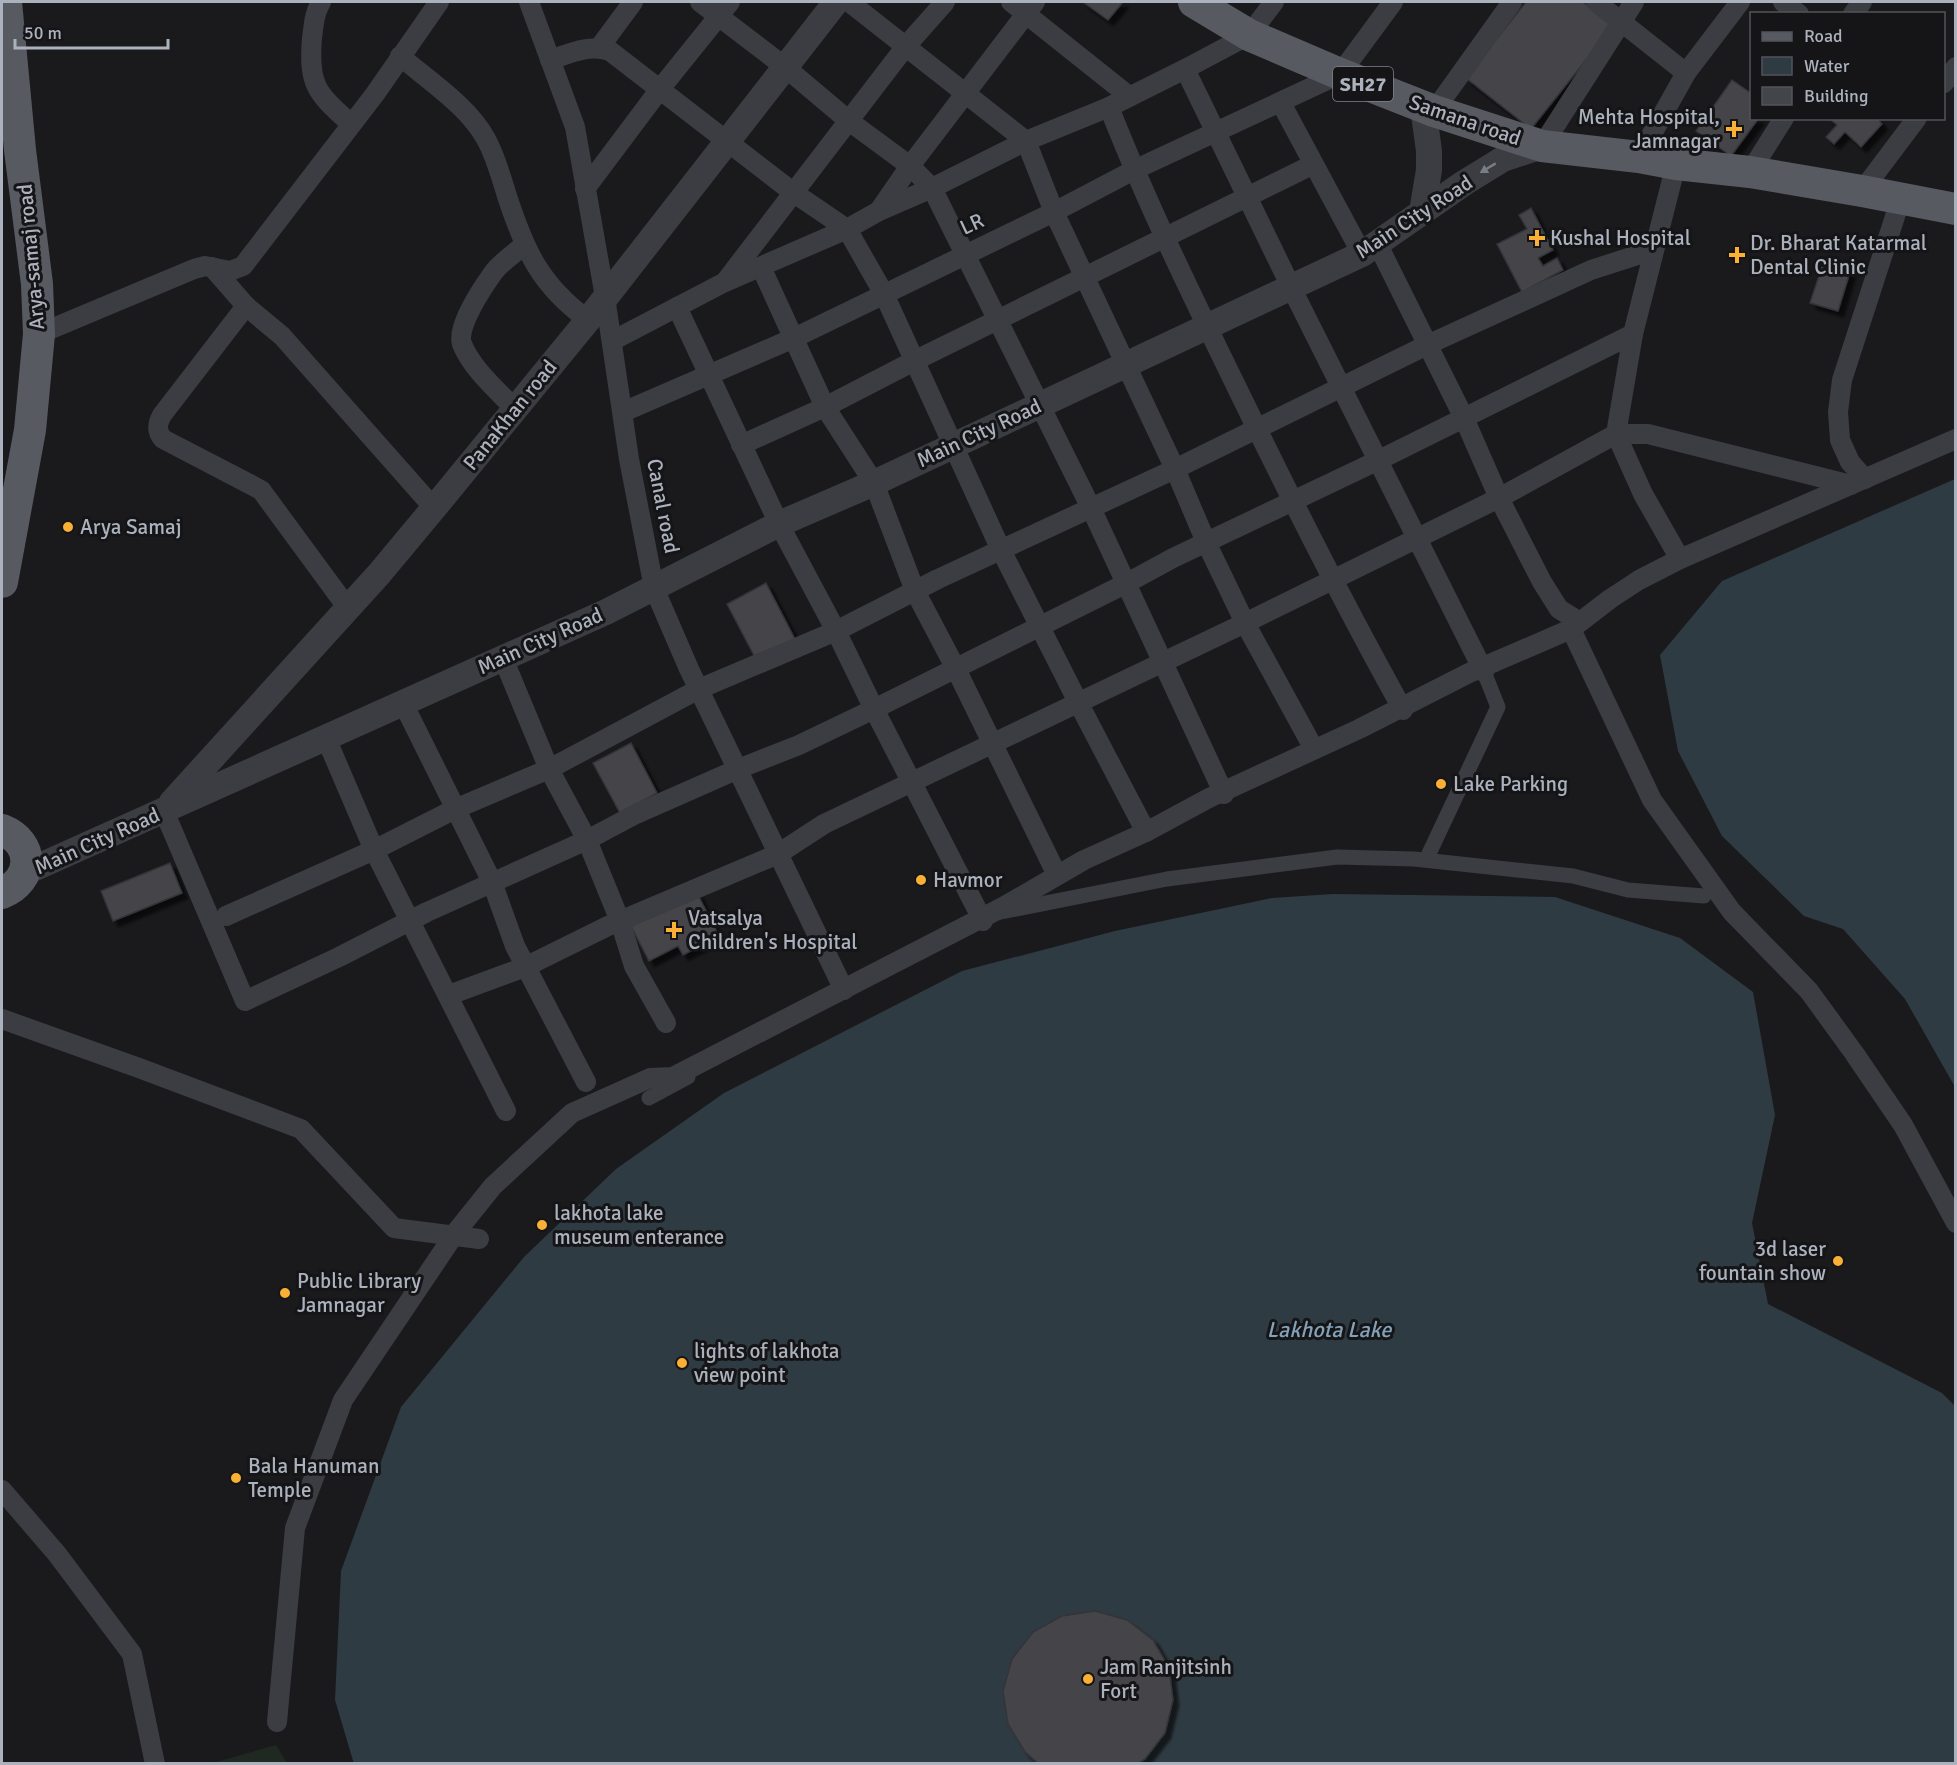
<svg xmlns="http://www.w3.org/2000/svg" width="1957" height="1765" viewBox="0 0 1957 1765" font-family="Signika,sans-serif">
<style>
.green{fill:#202921}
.water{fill:#2f3b42}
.building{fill:#44454a;stroke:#343439;stroke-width:1.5;filter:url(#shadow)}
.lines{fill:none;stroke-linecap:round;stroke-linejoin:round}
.pedestrian{stroke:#3b3d42;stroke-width:15}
.minor{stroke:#3b3d42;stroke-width:20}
.tertiary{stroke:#3b3d42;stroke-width:26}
.primary{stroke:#575a61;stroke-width:32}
.oneway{fill:#797d86}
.poi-dot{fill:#fab035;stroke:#151518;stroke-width:2}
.labels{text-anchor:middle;stroke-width:6;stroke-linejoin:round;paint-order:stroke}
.shield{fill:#151518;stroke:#7f838c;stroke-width:1.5}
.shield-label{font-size:20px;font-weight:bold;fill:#acb2bd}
.poi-label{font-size:21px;fill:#acb2bd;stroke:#151518;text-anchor:start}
.street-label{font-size:21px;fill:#acb2bd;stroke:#151518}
.water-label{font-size:22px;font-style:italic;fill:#83a2b9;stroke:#151518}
</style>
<defs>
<filter id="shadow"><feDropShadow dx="5.5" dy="5.5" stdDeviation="1.5" flood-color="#0009"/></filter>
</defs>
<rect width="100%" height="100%" fill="#1a1a1d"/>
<!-- green -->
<path class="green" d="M276,1745l11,18h-74z"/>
<!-- water -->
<g class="water">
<path d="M1955,479v608l-50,-88 -62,-70 -39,-13 -82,-80 -44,-85 -18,-96 62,-74z"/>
<path d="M1333,894l222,3 125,41 73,54 22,123 -23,108 16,81 174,89 13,13v357l-1601,1 -19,-64 6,-129 60,-164 123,-150 92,-88 108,-76 238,-122 153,-40 157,-33z"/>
</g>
<!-- building -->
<g class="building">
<path d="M1083,2h40l-15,18z"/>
<path d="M1526,2h57l30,24 -82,103 -65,-51z"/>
<path d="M1732,80l20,14v24h7l-28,38 -35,-25z"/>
<path d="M1829,118h48l5,6 -21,23 -16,-15 -11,12 -8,-7 11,-12z"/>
<path d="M1531,208l22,42 -15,8 5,8 14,-8 6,12 -41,22 -25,-48 30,-15 -8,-14z"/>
<path d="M1823,264l27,8 -12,39 -28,-8z"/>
<path d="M766,583l31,60 -39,20 -31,-59z"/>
<path d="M631,743l26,50 -37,20 -27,-50z"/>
<path d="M170,863l12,30 -69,28 -12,-30z"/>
<path d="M697,893l22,43 -36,19 -5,-9 -29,15 -18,-35z"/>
<path d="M1095,1611l32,9 26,20 16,28 4,32 -8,33 -20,26 -8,5h-98l-14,-12 -17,-28 -5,-33 9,-32 21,-27 29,-16z"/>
</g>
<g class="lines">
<!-- pedestrian -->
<g class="pedestrian">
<path d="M1426,860l72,-153 -14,-35"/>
<path d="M1001,912l166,-33 170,-22 77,2 159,17 55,14 76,6"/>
<path d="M649,1098l39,-21"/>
</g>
<!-- minor -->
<g class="minor">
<path d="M321,2c-7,12 -7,22 -9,36 -4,48 5,55 39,86"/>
<path d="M529,2l46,125 30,170 24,162 25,129 35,81 155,321"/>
<path d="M700,2l85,65 64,54 61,45 22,22 159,320 133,286"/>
<path d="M849,2l177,139 28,71 121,257 31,73 39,81 69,126"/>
<path d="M1011,2l118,94"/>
<path d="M1596,2l90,71"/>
<path d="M1783,2l16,12"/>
<path d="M1853,14l9,-12"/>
<path d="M599,48l34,-46"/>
<path d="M400,56c29,25 68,50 86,83 10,18 15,38 21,57 18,55 33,89 81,124"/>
<path d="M550,60c21,-7 39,-16 60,-9l184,142 53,36 37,65 117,256 78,154 67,128"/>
<path d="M1185,69l106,218 193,385"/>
<path d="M1944,83l12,-16"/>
<path d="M1281,103l81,151"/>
<path d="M1109,107c38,97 84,191 130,285 52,107 106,214 164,318"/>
<path d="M1434,111l78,-109"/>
<path d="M1542,146l92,-144"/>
<path d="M1639,157l47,-84 54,-71"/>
<path d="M1676,164l-43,170 -17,100 27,60 37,65"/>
<path d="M1750,172l34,-54"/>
<path d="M585,189l75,-100 70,-87"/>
<path d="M1862,191l55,-73"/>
<path d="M879,211l31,-45 125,-164"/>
<path d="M1377,243l87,175 35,80 43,84 17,27 21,13"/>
<path d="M212,267l34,39 36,30 152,172"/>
<path d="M761,267l64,140 49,76 41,108 41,78 101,206"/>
<path d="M725,282l181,-236 39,-44"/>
<path d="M246,306l-84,109c-5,9 -6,16 1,24l98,51 86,117"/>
<path d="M677,307l102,217 57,107 38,78 109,212"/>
<path d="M39,334l155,-65 11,-3 25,5 13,-5 132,-172 64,-92"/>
<path d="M612,341l113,-59 122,-53 32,-18 53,-23 94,-47 83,-34 76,-38 64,-34 25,-33"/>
<path d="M515,409c-18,-19 -43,-40 -53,-65 -6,-17 21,-57 31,-71 8,-11 21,-19 31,-28"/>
<path d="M623,412l171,-74 260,-126 80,-42 206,-96 53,-72"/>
<path d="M741,445l84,-38 89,-46 398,-196"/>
<path d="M1865,479l-15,-17 -10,-22 -2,-28 4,-32 59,-182"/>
<path d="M1571,629l81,171 80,112 77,79 45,62 49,72 53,98"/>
<path d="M503,658l46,111 38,71 33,81 14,45 32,57"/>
<path d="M403,703l89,179 23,64 71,136"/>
<path d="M326,738l48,112 132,261"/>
<path d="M164,811l81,190 94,-44 88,-45 160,-72 49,-26 102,-45 61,-24 75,-36 253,-126 46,-25 206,-98 254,-126"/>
<path d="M226,916l148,-66 81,-41 94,-40 150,-80 137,-58 102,-52 237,-110 252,-124 164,-75 62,-20"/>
<path d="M449,995l76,-28 83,-41 170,-72 46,-30 421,-201 254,-125 117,-64h32l203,51"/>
<path d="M2,1019l137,49 162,61 93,99 85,11"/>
<path d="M2,1490l55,64 75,100 23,110"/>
<path d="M277,1722l18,-194 48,-128 113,-168 37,-46 79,-73 78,-35 23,-1 330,-170 81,-47 62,-28 63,-34 150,-69 110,-56 102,-44 39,-30 29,-19 41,-21 276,-120"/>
</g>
<!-- tertiary -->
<g class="tertiary">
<path d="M1422,212l7,-42v-19l-6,-44"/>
<path d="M172,802l207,-228 55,-66 154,-188 248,-318"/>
<path d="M24,873l582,-261 173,-88 95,-41 488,-229 102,-71 39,-24 39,-13"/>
</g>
<!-- primary -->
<g class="primary">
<path d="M1194,2l55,33 91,39 94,37 108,35 97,11 37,7 74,8 112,19 94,18"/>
<path d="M2,582l28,-152 9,-96 -2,-50 -17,-134 -14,-148"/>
<path d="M2,830c33,13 32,50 0,63"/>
</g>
</g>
<!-- one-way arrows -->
<defs><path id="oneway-solid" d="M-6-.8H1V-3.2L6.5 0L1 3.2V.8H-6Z" transform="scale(1.5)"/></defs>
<use class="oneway" href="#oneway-solid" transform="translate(1488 168) rotate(149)"/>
<!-- markers -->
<g class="poi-dot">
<path d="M1731 120h6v6h6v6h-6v6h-6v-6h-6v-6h6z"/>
<path d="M1534 229h6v6h6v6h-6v6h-6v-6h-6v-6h6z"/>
<path d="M1734 246h6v6h6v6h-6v6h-6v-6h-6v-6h6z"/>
<circle cx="68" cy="527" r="6"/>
<circle cx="1441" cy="784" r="6"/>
<circle cx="921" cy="880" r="6"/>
<path d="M671 921h6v6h6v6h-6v6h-6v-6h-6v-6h6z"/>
<circle cx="542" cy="1225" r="6"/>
<circle cx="1838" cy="1261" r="6"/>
<circle cx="285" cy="1293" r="6"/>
<circle cx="682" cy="1363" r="6"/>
<circle cx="236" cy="1478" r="6"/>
<circle cx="1088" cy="1679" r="6"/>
</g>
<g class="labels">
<!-- shield labels -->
<rect class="shield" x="1333" y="67" width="60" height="34" rx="4.5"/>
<g class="shield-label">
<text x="1363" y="91">SH27</text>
</g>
<!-- poi labels -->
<g class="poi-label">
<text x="1720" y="124" text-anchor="end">Mehta Hospital,<tspan x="1720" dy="24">Jamnagar</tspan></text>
<text x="1550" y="245">Kushal Hospital</text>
<text x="1750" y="250">Dr. Bharat Katarmal<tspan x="1750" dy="24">Dental Clinic</tspan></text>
<text x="80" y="534">Arya Samaj</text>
<text x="1453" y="791">Lake Parking</text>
<text x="933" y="887">Havmor</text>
<text x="688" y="925">Vatsalya<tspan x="688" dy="24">Children's Hospital</tspan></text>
<text x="554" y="1220">lakhota lake<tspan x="554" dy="24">museum enterance</tspan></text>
<text x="1826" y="1256" text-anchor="end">3d laser<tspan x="1826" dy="24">fountain show</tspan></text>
<text x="297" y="1288">Public Library<tspan x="297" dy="24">Jamnagar</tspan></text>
<text x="694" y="1358">lights of lakhota<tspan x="694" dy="24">view point</tspan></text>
<text x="248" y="1473">Bala Hanuman<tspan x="248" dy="24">Temple</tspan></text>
<text x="1100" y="1674">Jam Ranjitsinh<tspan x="1100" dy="24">Fort</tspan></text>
</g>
<!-- street labels -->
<g class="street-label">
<text transform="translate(1465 120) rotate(19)" y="7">Samana road</text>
<text transform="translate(1414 217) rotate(-33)" y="7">Main City Road</text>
<text transform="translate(972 224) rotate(-25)" y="7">LR</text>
<text transform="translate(31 257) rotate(-95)" y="7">Arya-samaj road</text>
<text transform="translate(510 415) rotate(-51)" y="7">PanaKhan road</text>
<text transform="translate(979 433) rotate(-25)" y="7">Main City Road</text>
<text transform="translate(663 506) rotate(79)" y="7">Canal road</text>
<text transform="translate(540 641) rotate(-24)" y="7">Main City Road</text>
<text transform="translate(97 841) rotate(-24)" y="7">Main City Road</text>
</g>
<!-- water labels -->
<g class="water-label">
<text x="1329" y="1337">Lakhota Lake</text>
</g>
</g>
<!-- border -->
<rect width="1957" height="1765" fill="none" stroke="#acb2bd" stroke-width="6"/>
<!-- legend -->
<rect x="1750" y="12" width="195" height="108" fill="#151518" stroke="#51545a" stroke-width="1.5"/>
<rect x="1762" y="32" width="30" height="9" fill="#575a61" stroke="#51545a" stroke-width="1.5"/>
<text x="1804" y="42" font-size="18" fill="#acb2bd">Road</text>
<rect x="1762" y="57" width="30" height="18" fill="#2f3b42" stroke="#51545a" stroke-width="1.5"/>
<text x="1804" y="72" font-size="18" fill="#acb2bd">Water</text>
<rect x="1762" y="87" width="30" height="18" fill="#44454a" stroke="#51545a" stroke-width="1.5"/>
<text x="1804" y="102" font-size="18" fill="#acb2bd">Building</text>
<!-- scale -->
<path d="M15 39v9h153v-9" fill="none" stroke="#acb2bd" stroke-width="3"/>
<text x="24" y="39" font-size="18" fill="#acb2bd" stroke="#151518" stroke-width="4.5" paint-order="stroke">50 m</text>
</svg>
